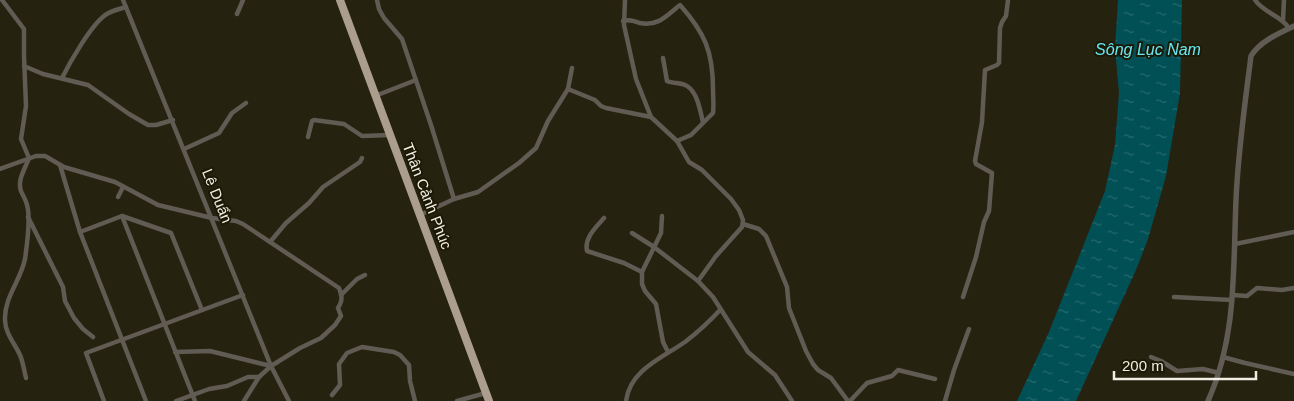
<svg xmlns="http://www.w3.org/2000/svg" width="1294" height="401" viewBox="0 0 1294 401" font-family="Arial,sans-serif">
<style>
.water{fill:url(#water-ripples)}
.lines{fill:none;stroke-linecap:round;stroke-linejoin:round}
.minor{stroke:#605b53;stroke-width:4.5}
.tertiary{stroke:#605b53;stroke-width:5.5}
.trunk{stroke:#ab9e8e;stroke-width:8}
.labels{text-anchor:middle;stroke-width:4;stroke-linejoin:round;paint-order:stroke}
.street-label{font-size:15px;fill:#f0eee2;stroke:#1d1907}
.water-label{font-size:16px;font-style:italic;fill:#67e7f2;stroke:#1d1907}
</style>
<defs>
<pattern id="water-ripples" width="26" height="14" patternUnits="userSpaceOnUse" patternTransform="scale(1.25)"><rect width="26" height="14" fill="#005056"/><path d="M2 4q2-2 4 0t4 0M15 11q2-2 4 0t4 0" fill="none" stroke="#266a6e"/></pattern>
</defs>
<rect width="100%" height="100%" fill="#262210"/>
<!-- water -->
<path class="water" d="M1118,0h64l-2,93 -14,83 -18,63 -12,31 -60,131h-59l32,-69 56,-141 10,-46 4,-52 -4,-45z"/>
<g class="lines">
<!-- minor -->
<g class="minor">
<path d="M2,0l22,29v27l2,50 -5,33 8,19c-4,11 -12,22 -8,33 2,5 5,9 6,14 4,13 0,40 -2,54 -4,21 -21,38 -20,61 0,13 10,24 15,35 3,7 4,15 6,23"/>
<path d="M123,0l148,366 18,35"/>
<path d="M377,0l2,9 5,9 18,21 29,86 23,74"/>
<path d="M625,0l-1,25 12,54 15,38 26,24 12,21 13,8 29,29 8,11 4,10 -1,7 -26,29 -18,25"/>
<path d="M1255,0c9,13 25,15 34,28"/>
<path d="M237,14l6,-14"/>
<path d="M1283,20l1,-20"/>
<path d="M623,21c6,-2 11,0 17,2 18,4 27,-8 40,-18 25,28 33,47 33,84 0,8 1,16 0,24l-22,22 -14,6"/>
<path d="M663,58l4,23c6,3 14,1 20,5 11,7 13,25 16,36"/>
<path d="M24,66l19,8 45,11 41,29 19,11h8l17,-5"/>
<path d="M62,78c8,-16 28,-51 42,-62 6,-5 15,-7 22,-9"/>
<path d="M568,89l27,11 6,6 5,2 45,9"/>
<path d="M375,96l41,-16"/>
<path d="M308,137l4,-16 2,-1 30,4 18,12 28,-1"/>
<path d="M184,149l35,-16 13,-20 14,-10"/>
<path d="M60,165l20,67 66,169"/>
<path d="M0,169l36,-13h9l19,11 51,15 43,23 54,13 24,3 7,3 96,64c3,8 4,12 -1,20l3,8 -6,9 -14,13 -21,10 -29,18 -61,-15 -35,1"/>
<path d="M118,197l5,-10"/>
<path d="M420,215l34,-16 24,-7 41,-29 17,-15 12,-27 20,-32 4,-21"/>
<path d="M122,216l73,185"/>
<path d="M662,216l-1,17 -19,39v12l3,7 11,13 7,38 5,10"/>
<path d="M28,217l35,70 2,14 9,17 9,11 10,8"/>
<path d="M604,218c-8,9 -20,20 -17,33l37,12 18,9"/>
<path d="M743,224l16,5 7,7 21,51 2,21 17,43 7,13 5,6 13,8 17,23"/>
<path d="M80,232l42,-16 49,17 31,77"/>
<path d="M632,233l22,14 44,34 15,16 35,55 27,23 17,26"/>
<path d="M270,242l16,-19 23,-20 14,-16 37,-25 2,-4"/>
<path d="M1235,244l59,-12"/>
<path d="M341,295l16,-16 8,-4"/>
<path d="M1233,295l14,1 10,-8 25,2 12,-2"/>
<path d="M963,297l13,-40 8,-35 5,-11 3,-38 -16,-9 -1,-3 7,-39 3,-52 12,-5 2,-2 1,-35 2,-6 4,-6 2,-16"/>
<path d="M1174,297l58,3"/>
<path d="M1151,357l10,4 16,10 26,-2 16,4"/>
<path d="M1223,357l22,6 49,11"/>
<path d="M332,395l8,-10 -1,-21 8,-11 15,-6 32,5 6,3 9,10 1,16 5,20"/>
<path d="M104,401l-18,-48 157,-58"/>
<path d="M176,401l33,-12 18,-3 21,-9h11"/>
<path d="M244,401l15,-24 12,-11"/>
<path d="M457,401l29,-8"/>
<path d="M626,401c4,-31 36,-43 59,-59 13,-10 24,-20 35,-32"/>
<path d="M850,401l17,-18 25,-7 6,-6 37,9"/>
<path d="M945,401l9,-31 15,-41"/>
</g>
<!-- tertiary -->
<path class="tertiary" d="M1208,401c29,-64 25,-133 28,-201 2,-48 9,-97 15,-144 8,-14 28,-23 43,-30"/>
<!-- trunk -->
<path class="trunk" d="M340,0l149,401"/>
</g>
<g class="labels">
<!-- street labels -->
<g class="street-label">
<text transform="translate(217 196) rotate(68)" y="5">Lê Duẩn</text>
<text transform="translate(427 196) rotate(69)" y="5">Thân Cảnh Phúc</text>
</g>
<!-- water labels -->
<g class="water-label">
<text x="1148" y="55">Sông Lục Nam</text>
</g>
</g>
<!-- scale -->
<path d="M1114 371v8h142v-8" fill="none" stroke="#f0eee2" stroke-width="2.5"/>
<text x="1122" y="371" font-size="15" fill="#f0eee2" stroke="#1d1907" stroke-width="4" paint-order="stroke">200 m</text>
</svg>
